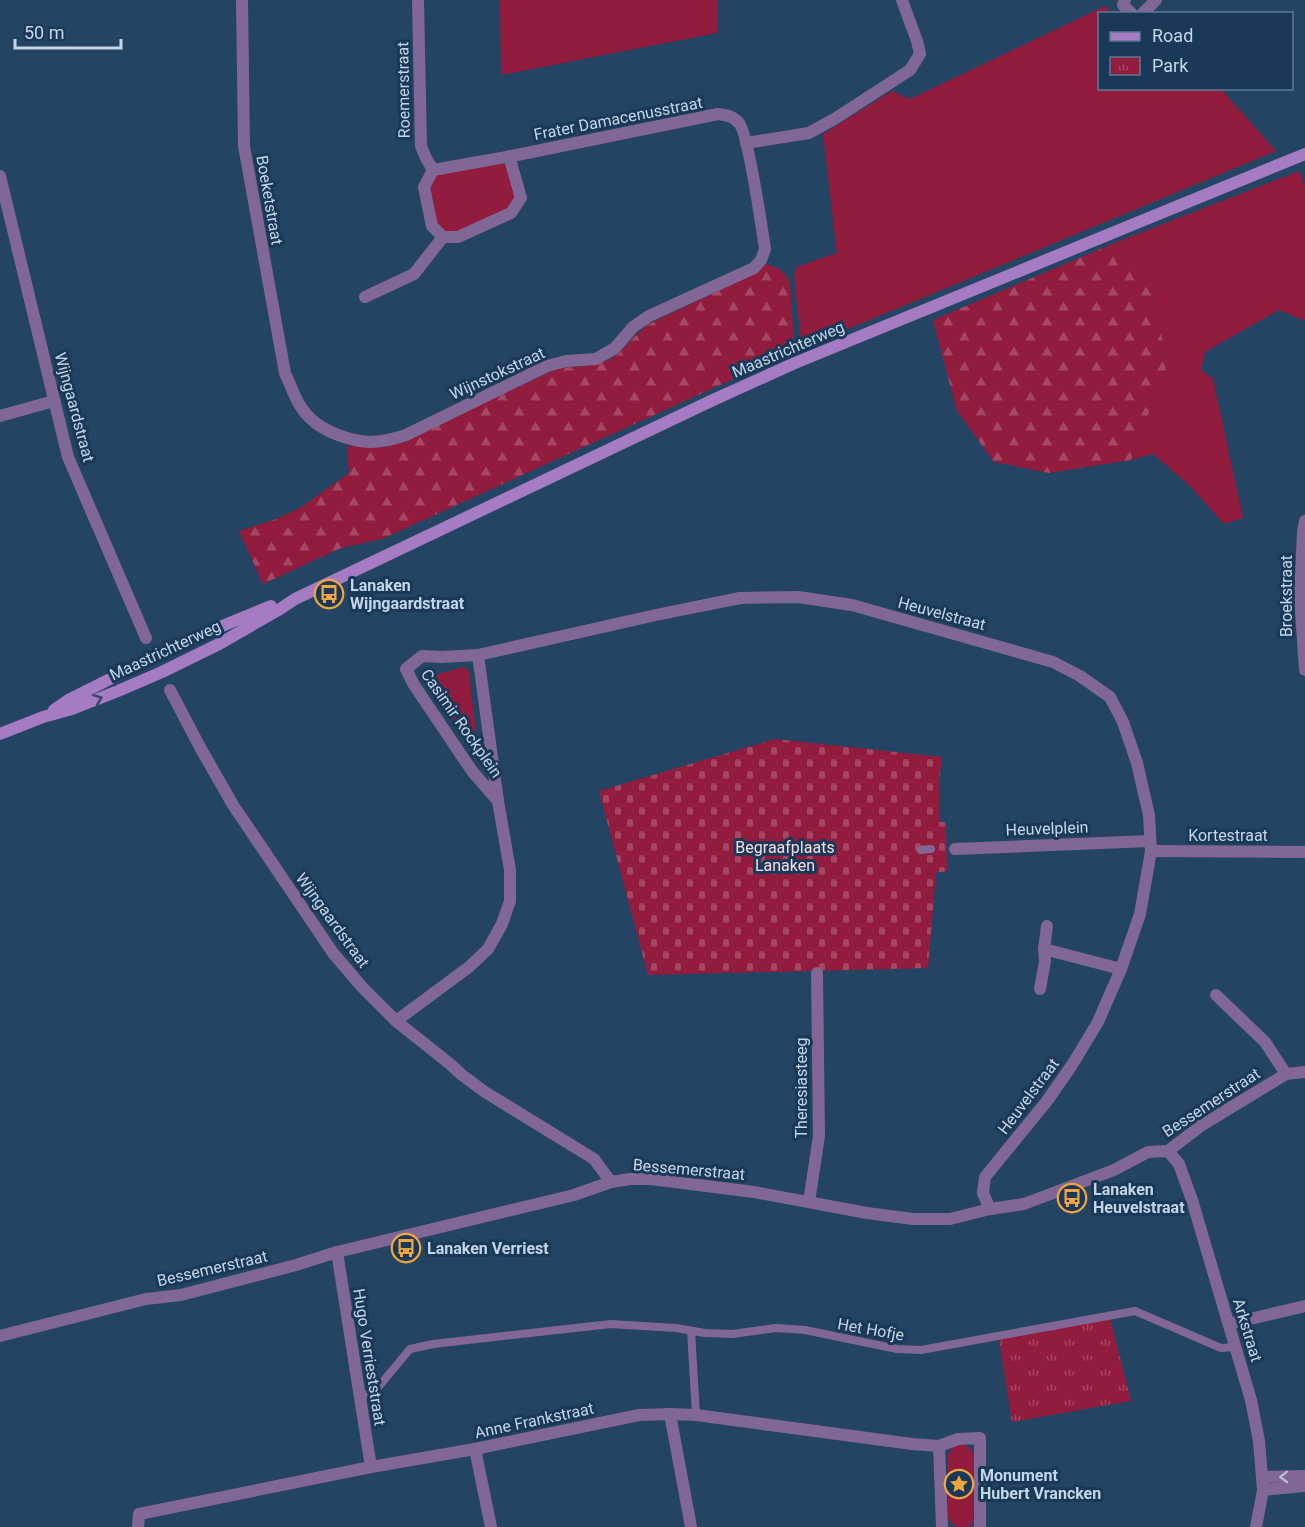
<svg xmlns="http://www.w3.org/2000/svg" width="1305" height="1527" viewBox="0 0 1305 1527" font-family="Roboto,sans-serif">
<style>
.grass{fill:#921c3e}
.forest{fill:url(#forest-firs)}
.cemetery{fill:url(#cemetery-stones)}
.park{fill:url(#park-tufts)}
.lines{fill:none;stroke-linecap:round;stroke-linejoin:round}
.service{stroke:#816795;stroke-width:8}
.minor{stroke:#816795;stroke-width:12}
.secondary{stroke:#a57bc2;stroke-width:12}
.oneway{stroke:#36466d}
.oneway2{stroke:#b7c0d8}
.labels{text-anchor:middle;stroke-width:6;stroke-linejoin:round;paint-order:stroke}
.street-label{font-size:16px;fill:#c4d6e9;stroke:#1a3958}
.poi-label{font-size:16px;font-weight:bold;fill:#c4d6e9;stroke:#1a3958;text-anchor:start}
.park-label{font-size:16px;fill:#fddade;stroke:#1a3958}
</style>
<defs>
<pattern id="forest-firs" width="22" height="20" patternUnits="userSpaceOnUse" patternTransform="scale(1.5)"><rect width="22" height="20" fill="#921c3e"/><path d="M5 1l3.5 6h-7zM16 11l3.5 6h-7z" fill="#a44763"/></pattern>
<pattern id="cemetery-stones" width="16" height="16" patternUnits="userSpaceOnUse" patternTransform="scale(1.5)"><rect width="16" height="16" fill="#921c3e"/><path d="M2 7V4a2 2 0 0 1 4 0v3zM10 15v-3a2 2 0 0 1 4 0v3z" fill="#a44763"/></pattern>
<pattern id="park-tufts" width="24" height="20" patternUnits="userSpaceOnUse" patternTransform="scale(1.5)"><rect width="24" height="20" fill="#921c3e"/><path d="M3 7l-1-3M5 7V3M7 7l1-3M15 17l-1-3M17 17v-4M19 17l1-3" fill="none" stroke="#a44763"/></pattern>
</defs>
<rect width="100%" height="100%" fill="#244463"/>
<!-- grass -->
<g class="grass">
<path d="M500,0h218l-1,33 -216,42z"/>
<path d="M1105,6l7,7 -12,1v74l121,1 55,62 -469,195 -6,-6 -7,-64 2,-9 41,-14 -14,-119 69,-43 18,8z"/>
<path d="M501,162l10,8 5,26 -8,14 -52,24 -18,-5 -9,-46 3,-5 9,-5z"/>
<path d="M1299,171l6,15v135l-26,-11 -74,42 -4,18 12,9 30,139 -19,6 -34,-38 -37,-32 -22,6 22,-58 13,-30 -3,-31 -8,-37 -12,-30 -26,-32z"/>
<path d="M464,667l5,5 8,71 5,18 -2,1 -29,-46 -16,-21 -4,-10v-5l10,-7z"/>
<path d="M962,1444l7,3 5,8 -1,64 -1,5 -4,3c-11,0 -16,0 -20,-10v-62l5,-8z"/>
</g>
<!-- forest -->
<g class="forest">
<path d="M1117,242l26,32 12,30 8,37 3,31 -13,30 -22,58 -82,13 -55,-11 -37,-51 -24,-91z"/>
<path d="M766,264l12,4 7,6 5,9 4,59 -6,12 -406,185 -41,9 -78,36 -24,-53 37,-12 24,-11 49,-35 -2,-27 39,1 20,-7 152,-72 30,-2 21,-6 10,-7 14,-15 14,-13 109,-52z"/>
</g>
<!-- cemetery -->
<path class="cemetery" d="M775,739l167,18 -3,23v42h7l1,49 -11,2 -8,95 -280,7 -49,-184z"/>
<!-- park -->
<path class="park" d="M1110,1318l21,83 -119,21 -13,-83z"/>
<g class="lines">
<!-- service -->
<g class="service">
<path d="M921,850l10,-1"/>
<path d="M691,1331l5,84"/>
<path d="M359,1397l16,-6 35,-42 23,-5 178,-20 65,4 29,5 27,1 44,-6 29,2 92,19 24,1 214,-39 86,37 15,-1"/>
</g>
<!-- minor -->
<g class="minor">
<path d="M242,0l2,146 41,227c7,15 12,33 25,45 14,14 40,23 60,24 12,0 24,-3 36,-7l141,-69 19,-5 30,-2 19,-11 18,-21 16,-11 105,-48 7,-8 4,-11c-3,-20 -17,-116 -26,-126 -6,-7 -13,-8 -21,-9l-201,41 -84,15"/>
<path d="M418,0l3,146 5,12 7,12"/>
<path d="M1125,0l-2,5 9,9"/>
<path d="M1142,14l14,-14"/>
<path d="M746,143l63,-10 27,-15 74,-48 10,-16 -3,-13 -15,-41"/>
<path d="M433,170l-9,17 8,39 11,11h15l53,-24 10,-15 -12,-42"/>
<path d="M0,176l68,281 78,181"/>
<path d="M365,297l49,-23 29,-37"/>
<path d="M0,416l54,-15"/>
<path d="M1305,521l-2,11 -3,64 5,74"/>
<path d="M170,690l31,59 32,56 100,148 29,34 34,34 54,43 12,11 23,17 109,67 17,23"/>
<path d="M498,801l-26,-30 -58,-86 -8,-16 16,-13 19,1 37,-2 178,-40 84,-17 58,-1 54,8 201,57 27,14 30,21 13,25 14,41 12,52 2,36 -11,63 -19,55 -23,53 -26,43 -25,36 -62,76 -2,16 7,16"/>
<path d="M955,849l195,-8"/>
<path d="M1151,851l154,1"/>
<path d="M1044,949l3,-23"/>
<path d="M1040,989l5,-28 -1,-12 77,20"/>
<path d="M1216,995l49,47 21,32"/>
<path d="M396,1021l73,-54 19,-18 14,-25 8,-23v-31l-12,-69 -20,-146"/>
<path d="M1168,1151l11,13 13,36 59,200 8,41 4,49 -7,37"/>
<path d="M809,1202l10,-66 -2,-163"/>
<path d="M337,1252l34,215"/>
<path d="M1229,1324l76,-18"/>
<path d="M0,1336l146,-37 35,-4 115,-30 41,-13 237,-57 37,-13 19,-3h21l103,13 113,21 46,6h37l40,-10 34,-5 90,-34 34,-18 20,-1 34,-26 84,-51 19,-2"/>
<path d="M670,1414l21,113"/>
<path d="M475,1449l16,78"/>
<path d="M1262,1477l43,-1"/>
<path d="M1263,1490l42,-4"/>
<path d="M138,1527l1,-13 232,-47 104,-18 164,-34 31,-1 26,1 216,29 27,2"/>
<path d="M942,1527l-3,-81 19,-7 22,-1v89"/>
</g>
<!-- secondary -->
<g class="secondary">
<path d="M54,710l16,-11 98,-49 37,-17 66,-27"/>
<path d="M0,734l43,-17 29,-8 46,-18 44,-19 57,-28 61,-35 15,-10 418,-199 82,-37 510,-209"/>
</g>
</g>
<!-- one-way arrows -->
<defs><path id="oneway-chevron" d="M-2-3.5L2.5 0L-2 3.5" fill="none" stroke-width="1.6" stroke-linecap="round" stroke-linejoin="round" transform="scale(1.5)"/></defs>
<use class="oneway" href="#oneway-chevron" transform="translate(98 699) rotate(-21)"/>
<use class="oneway2" href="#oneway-chevron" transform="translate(1284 1477) rotate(178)"/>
<!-- icons -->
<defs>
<g id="bus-ring" transform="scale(1.5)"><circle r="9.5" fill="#1a3958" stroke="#f1a540" stroke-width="1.5"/><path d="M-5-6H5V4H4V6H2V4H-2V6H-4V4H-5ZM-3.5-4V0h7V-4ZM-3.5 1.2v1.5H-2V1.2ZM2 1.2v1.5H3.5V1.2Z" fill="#f1a540"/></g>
<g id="sight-ring" transform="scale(1.5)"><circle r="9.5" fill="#1a3958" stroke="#f1a540" stroke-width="1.5"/><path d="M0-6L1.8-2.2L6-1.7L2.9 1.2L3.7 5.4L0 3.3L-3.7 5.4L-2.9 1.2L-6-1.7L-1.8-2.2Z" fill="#f1a540"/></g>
</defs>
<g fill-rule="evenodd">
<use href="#bus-ring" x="329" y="594"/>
<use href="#bus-ring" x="1072" y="1198"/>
<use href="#bus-ring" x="406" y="1248"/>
<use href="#sight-ring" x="959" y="1484"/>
</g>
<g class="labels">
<!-- street labels -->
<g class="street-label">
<text transform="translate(403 90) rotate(-91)" y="6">Roemerstraat</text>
<text transform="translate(618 118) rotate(-11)" y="6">Frater Damacenusstraat</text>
<text transform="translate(270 200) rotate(80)" y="6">Boeketstraat</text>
<text transform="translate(788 349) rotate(-23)" y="6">Maastrichterweg</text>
<text transform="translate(497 373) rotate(-25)" y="6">Wijnstokstraat</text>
<text transform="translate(75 407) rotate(75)" y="6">Wijngaardstraat</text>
<text transform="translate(1286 596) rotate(-90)" y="6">Broekstraat</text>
<text transform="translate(942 613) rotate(15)" y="6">Heuvelstraat</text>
<text transform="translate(165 650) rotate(-25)" y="6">Maastrichterweg</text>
<text transform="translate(462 723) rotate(55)" y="6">Casimir Rockplein</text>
<text transform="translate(1047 828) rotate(-2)" y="6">Heuvelplein</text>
<text x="1228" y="841">Kortestraat</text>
<text transform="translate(333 920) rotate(54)" y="6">Wijngaardstraat</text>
<text transform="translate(801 1088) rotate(-90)" y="6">Theresiasteeg</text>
<text transform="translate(1028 1096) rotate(-53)" y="6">Heuvelstraat</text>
<text transform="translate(1211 1102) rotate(-33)" y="6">Bessemerstraat</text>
<text transform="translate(689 1169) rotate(5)" y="6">Bessemerstraat</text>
<text transform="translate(212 1268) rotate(-13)" y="6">Bessemerstraat</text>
<text transform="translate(871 1329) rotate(10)" y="6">Het Hofje</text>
<text transform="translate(1248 1330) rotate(73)" y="6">Arkstraat</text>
<text transform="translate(370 1357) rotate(81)" y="6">Hugo Verrieststraat</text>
<text transform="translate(534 1420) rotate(-12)" y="6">Anne Frankstraat</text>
</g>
<!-- poi labels -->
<g class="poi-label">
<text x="350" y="591">Lanaken<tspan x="350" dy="18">Wijngaardstraat</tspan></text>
<text x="1093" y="1195">Lanaken<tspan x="1093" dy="18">Heuvelstraat</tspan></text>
<text x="427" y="1254">Lanaken Verriest</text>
<text x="980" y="1481">Monument<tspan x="980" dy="18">Hubert Vrancken</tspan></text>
</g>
<!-- park labels -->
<g class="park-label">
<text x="785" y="853">Begraafplaats<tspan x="785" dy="18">Lanaken</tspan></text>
</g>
</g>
<!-- legend -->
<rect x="1098" y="12" width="195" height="78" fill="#1a3958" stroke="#5e7892" stroke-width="1.5"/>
<rect x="1110" y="32" width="30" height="9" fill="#a57bc2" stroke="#5e7892" stroke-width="1.5"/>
<text x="1152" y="42" font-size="18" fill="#c4d6e9">Road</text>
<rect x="1110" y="57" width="30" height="18" fill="url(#park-tufts)" stroke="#5e7892" stroke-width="1.5"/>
<text x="1152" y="72" font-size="18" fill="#c4d6e9">Park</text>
<!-- scale -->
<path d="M15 39v9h106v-9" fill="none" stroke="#c4d6e9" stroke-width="3"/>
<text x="24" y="39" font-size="18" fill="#c4d6e9" stroke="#1a3958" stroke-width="4.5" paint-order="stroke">50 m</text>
</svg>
